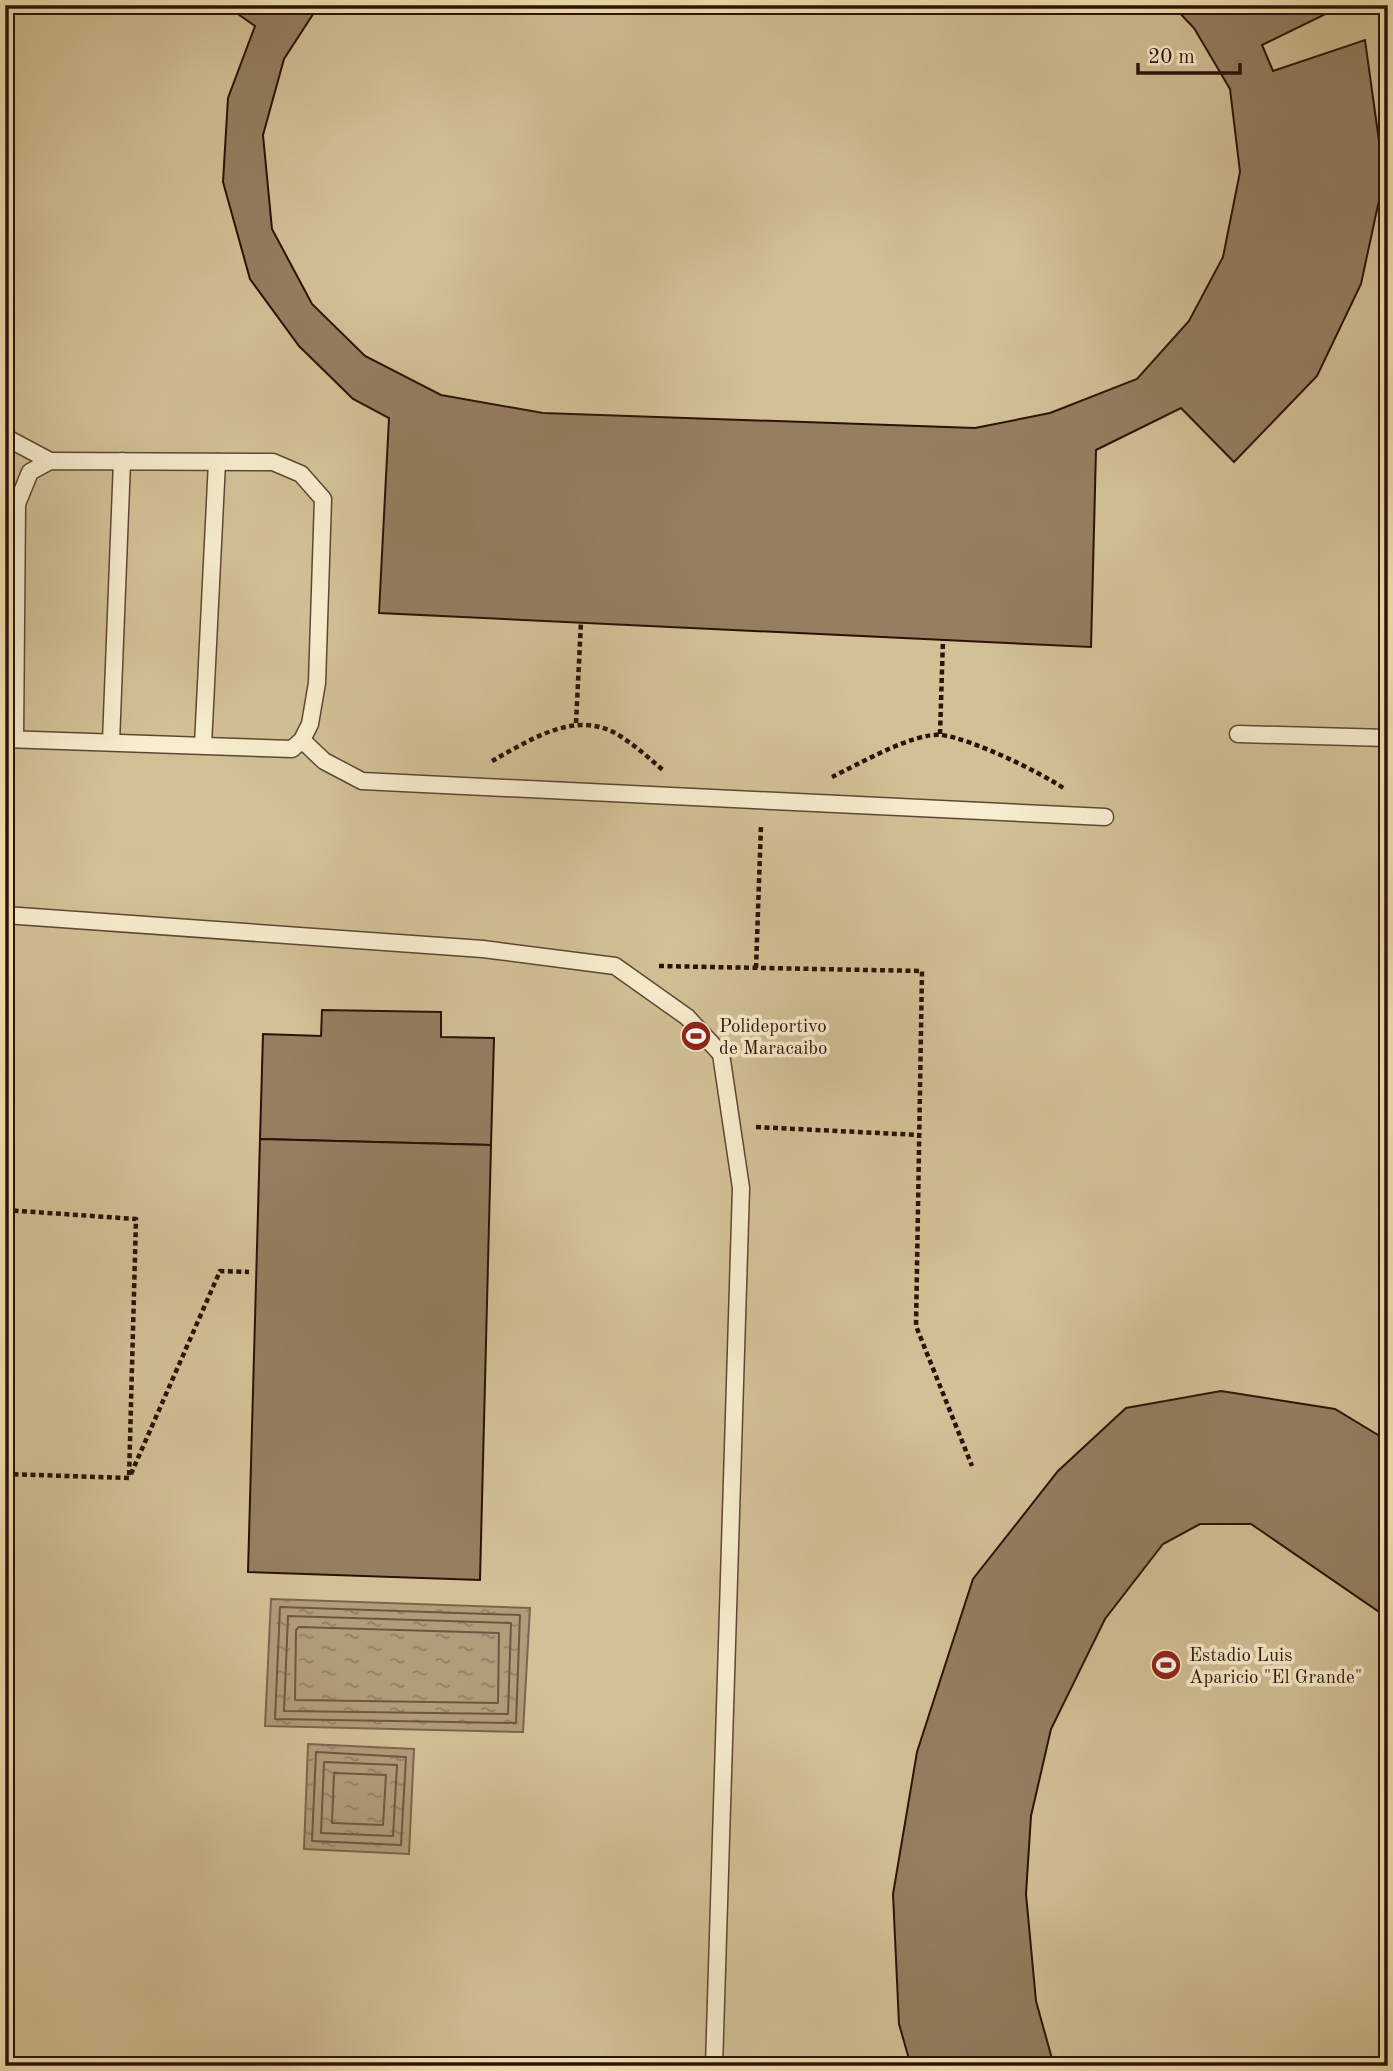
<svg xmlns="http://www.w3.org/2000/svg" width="1393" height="2071" viewBox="0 0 1393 2071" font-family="'Old Standard TT',serif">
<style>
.green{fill:#d2c197;stroke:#80694e;stroke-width:2}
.water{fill:url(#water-ripples);stroke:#7c654c;stroke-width:2}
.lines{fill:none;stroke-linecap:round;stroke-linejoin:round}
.shore{stroke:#6e5740;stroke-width:2}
.building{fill:#947f61;stroke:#2d1106;stroke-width:2}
.service-casing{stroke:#5f4632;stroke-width:19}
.path{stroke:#2d1106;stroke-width:4.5;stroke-dasharray:5 3.5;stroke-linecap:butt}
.service{stroke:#f8eecf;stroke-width:16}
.labels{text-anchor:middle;stroke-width:7;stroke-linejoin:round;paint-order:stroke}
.poi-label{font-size:19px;fill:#2d1106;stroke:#f8eecf;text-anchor:start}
</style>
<defs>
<pattern id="water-ripples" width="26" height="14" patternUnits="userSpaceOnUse" patternTransform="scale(1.75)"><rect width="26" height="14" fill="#b09d7a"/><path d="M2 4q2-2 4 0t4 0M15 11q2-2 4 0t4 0" fill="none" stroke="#907f62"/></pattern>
</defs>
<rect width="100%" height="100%" fill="#f4e5b5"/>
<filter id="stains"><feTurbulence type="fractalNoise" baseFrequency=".00286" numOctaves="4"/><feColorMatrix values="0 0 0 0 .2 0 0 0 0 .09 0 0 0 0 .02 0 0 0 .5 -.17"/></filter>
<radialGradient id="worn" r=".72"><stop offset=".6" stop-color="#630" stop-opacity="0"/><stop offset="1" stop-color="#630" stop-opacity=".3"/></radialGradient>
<!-- green -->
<rect class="green" x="5" y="5" width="1383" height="2061"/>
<!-- water -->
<g class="water">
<path d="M271,1599l259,9 -7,124 -258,-6z"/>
<path d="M308,1744l106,5 -5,105 -105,-5z"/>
</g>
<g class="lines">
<!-- shore -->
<g class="shore">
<path d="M280,1607l240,8 -4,108 -241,-4z"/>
<path d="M288,1616l223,7 -3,91 -224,-3z"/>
<path d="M299,1627l200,6 -1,70 -203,-3 1,-70z"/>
<path d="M316,1752l90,5 -5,88 -89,-4z"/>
<path d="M324,1762l73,3 -4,71 -72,-3z"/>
<path d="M334,1773l52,2 -3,50 -51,-2z"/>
</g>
</g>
<!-- building -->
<g class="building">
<path d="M225,5h94l-35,54 -21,76 9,94 40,75 53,52 76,39 102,18 432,15 75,-15 87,-34 52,-58 34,-64 17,-85 -10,-83 -36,-61 -22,-23h172l-82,40 11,26 92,-31 19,137 -23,107 -44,92 -83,86 -53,-54 -85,42 -5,197 -712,-34 10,-195 -36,-19 -54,-53 -49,-67 -27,-97 5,-84 27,-72z"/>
<path d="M322,1010l119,2v25l53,1 -3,107 -231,-6 3,-105 58,2z"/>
<path d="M260,1139l231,6 -11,435 -232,-8z"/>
<path d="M1221,1391l114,18 53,32v177l-137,-94h-51l-37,20 -58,75 -54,110 -20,87 -5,78 10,107 18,65h-143l-12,-42 -6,-130 24,-142 56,-173 85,-108 68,-63z"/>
</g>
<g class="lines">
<!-- service casing -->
<g class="service-casing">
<g id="service">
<path d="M5,437l45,24"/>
<path d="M1238,734l150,4"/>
<path d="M5,739l287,10 10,-9 8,-16 7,-41 6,-184 -22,-25 -28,-12 -223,-1 -20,11 -13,32 -2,235"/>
<path d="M302,740l22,21 38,20 743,36"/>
<path d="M111,742l11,-281"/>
<path d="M203,745l14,-283"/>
<path d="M5,915l478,34 132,17 72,51 34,37 20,134 -27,878"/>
</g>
</g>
<!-- path -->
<g class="path">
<path d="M576,723l5,-101"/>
<path d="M940,734l3,-95"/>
<path d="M492,761c38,-21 85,-53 128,-25 16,10 30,23 44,35"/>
<path d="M832,777c25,-12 82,-45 109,-42 29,3 99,37 124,54"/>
<path d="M659,966l263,5 -6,355 56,140"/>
<path d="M756,968l5,-143"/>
<path d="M756,1127l163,8"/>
<path d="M5,1210l131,9 -7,259"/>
<path d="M5,1474l124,4"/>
<path d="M131,1474l89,-203 29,1"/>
</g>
<!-- service -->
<use href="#service" class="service"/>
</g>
<!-- icons -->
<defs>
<g id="stadium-disc" transform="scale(1.575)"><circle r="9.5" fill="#8f2418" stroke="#f8eecf"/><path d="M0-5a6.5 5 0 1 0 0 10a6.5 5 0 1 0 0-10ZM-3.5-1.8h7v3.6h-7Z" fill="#fff"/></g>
</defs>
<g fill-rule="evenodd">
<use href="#stadium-disc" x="696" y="1036"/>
<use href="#stadium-disc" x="1166" y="1665"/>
</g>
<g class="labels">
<!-- poi labels -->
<g class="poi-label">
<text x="719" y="1032">Polideportivo<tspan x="719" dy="22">de Maracaibo</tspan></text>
<text x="1189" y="1661">Estadio Luis<tspan x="1189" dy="22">Aparicio "El Grande"</tspan></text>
</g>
</g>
<!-- margin -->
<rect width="1393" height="2071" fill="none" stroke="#f4e5b5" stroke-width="28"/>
<rect x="7" y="7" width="1379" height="2057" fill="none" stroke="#2d1106" stroke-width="3.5"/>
<rect x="14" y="14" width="1365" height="2043" fill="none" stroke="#2d1106" stroke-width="2"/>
<!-- scale -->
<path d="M1138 63v10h102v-10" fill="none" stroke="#2d1106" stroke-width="3.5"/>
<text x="1148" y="63" font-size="21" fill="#2d1106" stroke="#f8eecf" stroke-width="5" paint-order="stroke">20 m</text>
<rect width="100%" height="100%" filter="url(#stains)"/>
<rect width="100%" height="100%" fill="url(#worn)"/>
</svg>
